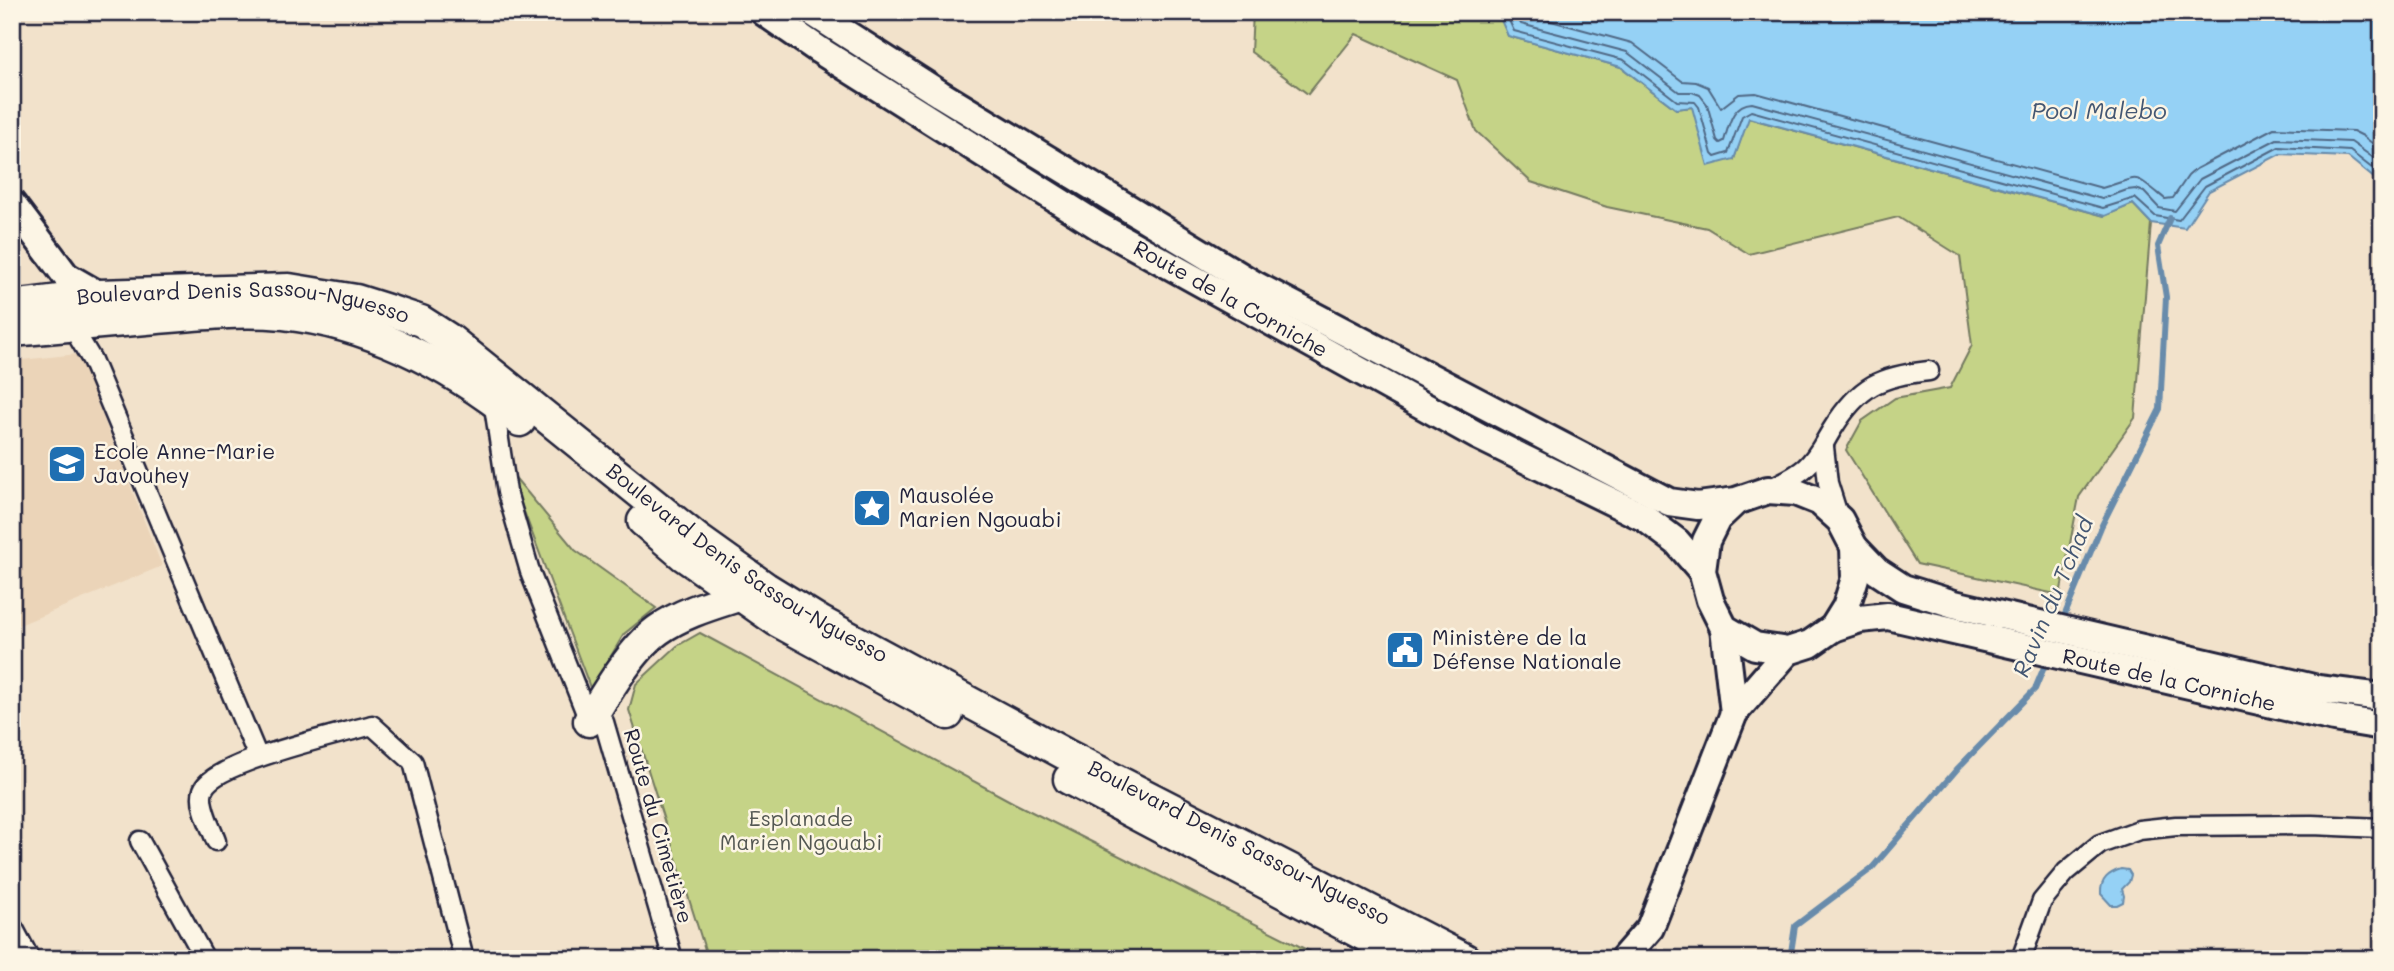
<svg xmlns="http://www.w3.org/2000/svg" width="2394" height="971" viewBox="0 0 2394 971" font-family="Mali,sans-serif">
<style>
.built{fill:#ebd4b8}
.green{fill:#c5d387;stroke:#747a61;stroke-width:2}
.water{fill:#95d1f5;stroke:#678bab;stroke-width:2}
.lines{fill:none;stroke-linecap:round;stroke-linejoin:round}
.shore{stroke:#506885;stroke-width:2}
.stream{stroke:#678bab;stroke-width:6}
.minor-casing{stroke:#22223b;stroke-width:23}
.secondary-casing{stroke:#22223b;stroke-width:32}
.primary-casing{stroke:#22223b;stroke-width:35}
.minor{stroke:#fcf5e5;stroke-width:18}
.secondary{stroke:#fcf5e5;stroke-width:26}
.primary{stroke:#fcf5e5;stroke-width:30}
.labels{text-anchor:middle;stroke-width:5;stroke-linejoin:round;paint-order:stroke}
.street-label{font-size:21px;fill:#22223b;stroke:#fcf5e5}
.poi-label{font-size:21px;fill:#22223b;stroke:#fcf5e5;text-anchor:start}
.park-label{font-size:21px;fill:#535752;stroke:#fcf5e5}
.water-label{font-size:23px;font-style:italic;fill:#445773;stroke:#fcf5e5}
</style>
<rect width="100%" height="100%" fill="#f2e2cb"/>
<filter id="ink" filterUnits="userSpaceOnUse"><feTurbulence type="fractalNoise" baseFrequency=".0143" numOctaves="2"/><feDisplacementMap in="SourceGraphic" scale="14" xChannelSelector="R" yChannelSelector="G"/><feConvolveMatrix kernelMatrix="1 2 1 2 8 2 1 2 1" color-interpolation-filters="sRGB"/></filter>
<g filter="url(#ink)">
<!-- built -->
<path class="built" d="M78,354l84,212 -150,62v-267z"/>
<!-- green -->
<g class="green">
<path d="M1253,12h218l31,8 6,16 113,31 55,42 16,-2 42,52 14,-41 356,98 29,-12 18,19 -16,195 -56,79 -19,98 -143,-31 -71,-114 16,-29 33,-23 55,-10 22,-43 -12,-89 -62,-39 -149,37 -42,-26 -100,-21 -76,-25 -55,-51 -19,-51 -101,-46 -48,60 -57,-42z"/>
<path d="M508,469l67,81 81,58 -32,26 -33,56z"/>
<path d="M700,633l314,170 311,156h-617l-79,-249 7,-26 41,-38z"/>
</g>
<!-- water -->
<g class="water">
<path d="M1471,12h911v177l-7,-10 -27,-22 -68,-3 -71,37 -24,37 -34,-5 -18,-19 -28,12 -356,-98 -15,41 -26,7 -16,-59 -16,2 -55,-42 -113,-31 -7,-16z"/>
<path d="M2121,869l7,1 3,5 -2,7 -7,7 2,7 -1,6 -6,3h-6l-10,-11c-1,-15 8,-21 20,-25z"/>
</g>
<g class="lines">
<!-- shore -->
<g class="shore">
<path d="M1499,12l8,4 7,15 110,29 53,41 18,1 4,5 13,47 3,3 13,-4 14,-37 9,-5 352,97 32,-10 20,18 24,4 26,-34 74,-39 71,4 32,25"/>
<path d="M1515,12l6,12 106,28 52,40h13l8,3 7,9 10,36 3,3 4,-2c5,-16 8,-37 28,-38l350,96 25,-9 9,-1 8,3 15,16 16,3 25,-32 77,-40 74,3 31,22"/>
<path d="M1527,12l2,3 103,28 50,38 14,1 12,5 13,21 18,-14 17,-1 346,95c40,-11 29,-17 63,11l8,-1 15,-22 8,-7 78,-41 79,3 10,5 19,15"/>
</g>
<!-- stream -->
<g class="stream">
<path d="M2061,624l40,-97 59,-118 6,-112 -8,-51 12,-28"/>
<path d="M1790,959l5,-33 77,-58 86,-100 77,-79 12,-29"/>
</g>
<!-- minor casing -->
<g class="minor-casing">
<g id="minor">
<path d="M71,325l21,35 166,397"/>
<path d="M493,400l14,92 24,83 58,146 15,1 69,237"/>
<path d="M1824,447l4,36 10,32"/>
<path d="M1768,490c12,-7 27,-13 37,-22 13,-11 19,-26 28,-40 26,-42 47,-52 96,-57"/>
<path d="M140,841l65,118"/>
<path d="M216,841c-5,-14 -18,-37 -13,-51 10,-28 138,-56 169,-65l41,37 51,197"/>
<path d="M14,929l16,30"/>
<path d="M2021,959l21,-58 24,-29 34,-28 39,-14 37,-4 136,-1 70,3"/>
</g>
</g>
<!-- secondary casing -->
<g class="secondary-casing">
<g id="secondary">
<path id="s1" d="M764,12l55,38 281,177 378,209 167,82 32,24 25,29"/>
<path d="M812,12l128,82 315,191 414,217 29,4 38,-5 32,-11 27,2 25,10 20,18 14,27 1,31 -9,29 -13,21 -23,16 -22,7 -33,-5 -31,-18 -14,-28 -8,-29 4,-30 11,-22 19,-18"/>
<path d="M12,204l54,72 33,19 3,10"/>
<path d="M1854,547l23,24 26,17 51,16 364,85 64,8"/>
<path d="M1724,628l10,85"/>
<path id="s2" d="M1833,628l27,-9 28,-3 446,102 48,8"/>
<path d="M1623,959l27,-31 84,-215 54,-62"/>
</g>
</g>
<!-- primary casing -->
<g class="primary-casing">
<g id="primary">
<path id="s3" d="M12,306l87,-11 190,-6 67,11 35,11 30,10 28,18 247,199 70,50 55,34 244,132 400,205"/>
<path d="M12,331c45,-4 89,-8 134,-12 46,-4 92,-9 138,-5 89,10 167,52 236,107"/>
<path d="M643,521l41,35 93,65 171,93"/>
<path d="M589,721c17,-28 43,-72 69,-91 24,-17 52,-25 80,-34"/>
<path d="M1069,779l340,180"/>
</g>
</g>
<!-- minor -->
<use href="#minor" class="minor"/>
<!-- secondary -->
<use href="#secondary" class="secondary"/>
<!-- primary -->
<use href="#primary" class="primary"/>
</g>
</g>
<!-- icons -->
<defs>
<g id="school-square" transform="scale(2.0125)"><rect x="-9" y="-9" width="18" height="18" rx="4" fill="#1f6fb2" stroke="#fcf5e5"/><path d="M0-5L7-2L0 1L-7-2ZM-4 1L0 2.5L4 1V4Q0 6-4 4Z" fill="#fff"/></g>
<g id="sight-square" transform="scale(2.0125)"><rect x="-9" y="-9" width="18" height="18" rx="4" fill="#1f6fb2" stroke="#fcf5e5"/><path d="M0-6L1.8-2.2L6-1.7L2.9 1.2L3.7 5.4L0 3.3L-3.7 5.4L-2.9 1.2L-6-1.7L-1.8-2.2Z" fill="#fff"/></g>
<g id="civic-square" transform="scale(2.0125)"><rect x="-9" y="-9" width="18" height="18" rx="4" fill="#1f6fb2" stroke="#fcf5e5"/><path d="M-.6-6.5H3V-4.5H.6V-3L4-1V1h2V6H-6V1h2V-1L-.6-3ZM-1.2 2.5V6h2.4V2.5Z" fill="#fff"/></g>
</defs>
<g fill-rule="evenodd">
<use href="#school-square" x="67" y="464"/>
<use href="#sight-square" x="872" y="508"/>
<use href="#civic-square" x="1405" y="650"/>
</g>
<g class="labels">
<!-- street labels -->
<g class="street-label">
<text dy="7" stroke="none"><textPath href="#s1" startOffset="548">Route de la Corniche</textPath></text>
<text dy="7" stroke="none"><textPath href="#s3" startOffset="233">Boulevard Denis Sassou-Nguesso</textPath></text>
<text dy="7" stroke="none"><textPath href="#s3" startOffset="821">Boulevard Denis Sassou-Nguesso</textPath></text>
<text dy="7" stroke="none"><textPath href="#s2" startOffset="345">Route de la Corniche</textPath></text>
<text transform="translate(658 826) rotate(74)" y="7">Route du Cimetière</text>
<text dy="7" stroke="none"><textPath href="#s3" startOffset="1388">Boulevard Denis Sassou-Nguesso</textPath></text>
</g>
<!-- poi labels -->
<g class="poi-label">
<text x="94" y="459">Ecole Anne-Marie<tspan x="94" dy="24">Javouhey</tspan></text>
<text x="899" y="503">Mausolée<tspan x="899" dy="24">Marien Ngouabi</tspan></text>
<text x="1432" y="645">Ministère de la<tspan x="1432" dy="24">Défense Nationale</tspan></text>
</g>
<!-- park labels -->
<g class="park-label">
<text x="801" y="826">Esplanade<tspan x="801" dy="24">Marien Ngouabi</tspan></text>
</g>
<!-- water labels -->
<g class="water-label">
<text x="2099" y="119">Pool Malebo</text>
<text transform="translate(2053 597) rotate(-67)" y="8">Ravin du Tchad</text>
</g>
</g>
<!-- margin -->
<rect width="2394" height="971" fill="none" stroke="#fcf5e5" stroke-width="42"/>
<rect x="21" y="21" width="2352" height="929" fill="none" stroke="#22223b" stroke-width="2.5" filter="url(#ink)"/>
</svg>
